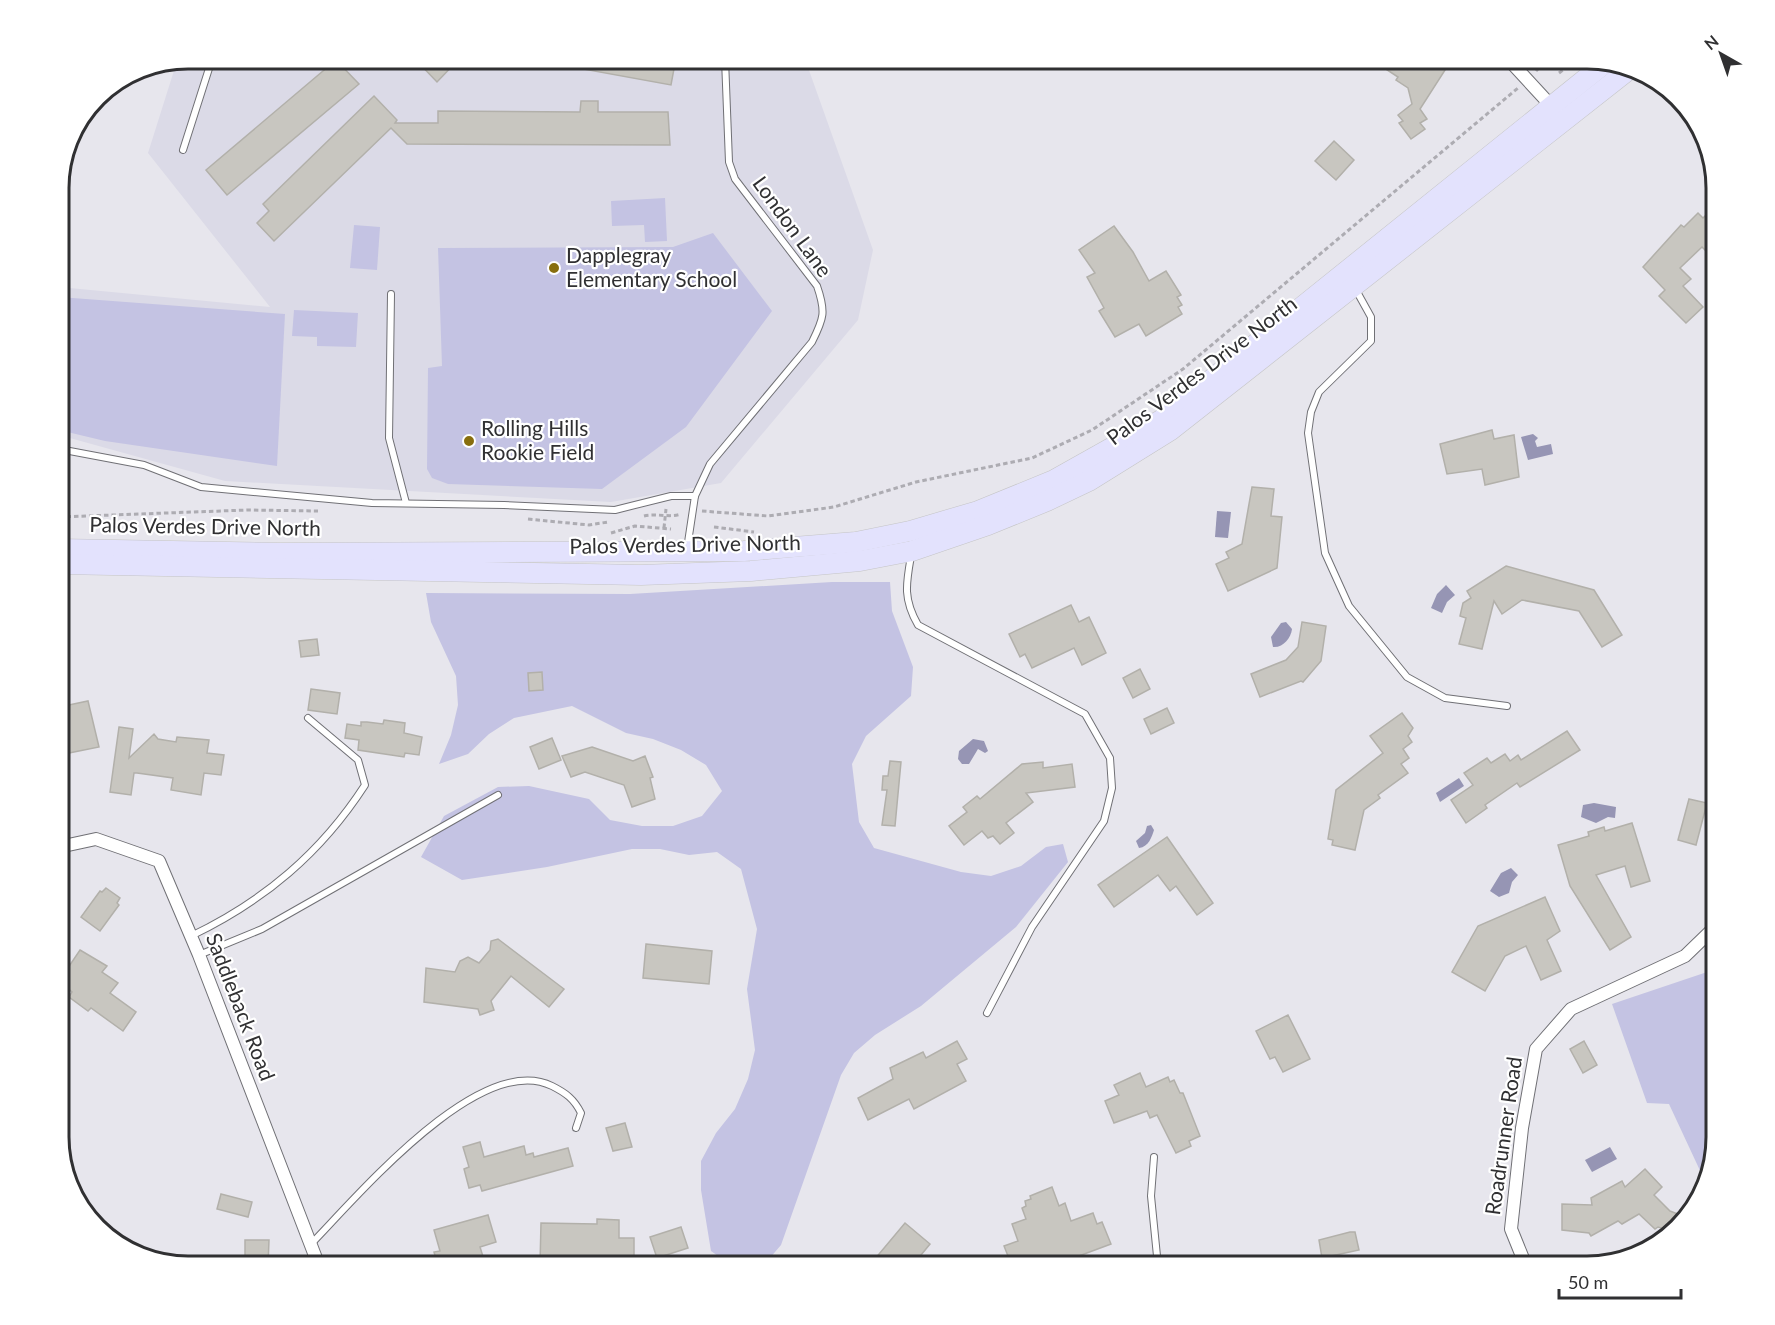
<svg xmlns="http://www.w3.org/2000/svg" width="1775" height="1325" viewBox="0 0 1775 1325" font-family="Lato,sans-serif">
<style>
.built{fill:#dbdae7}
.green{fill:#c4c3e3}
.water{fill:#9695b4}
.building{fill:#c8c6c0;stroke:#b2b0aa;stroke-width:1.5}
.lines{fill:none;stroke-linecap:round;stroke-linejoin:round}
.service-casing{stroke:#707075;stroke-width:8}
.minor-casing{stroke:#707075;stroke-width:14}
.primary-casing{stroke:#c5c5c6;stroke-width:21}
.path{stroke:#adacb2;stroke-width:3;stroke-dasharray:4.5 3;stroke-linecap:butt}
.service{stroke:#fff;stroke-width:6}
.minor{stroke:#fff;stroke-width:12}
.primary{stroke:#e3e2fd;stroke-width:20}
.poi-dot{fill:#886e0e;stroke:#fff;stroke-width:2}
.labels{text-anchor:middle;stroke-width:4.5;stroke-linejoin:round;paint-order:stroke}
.street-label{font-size:21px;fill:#303032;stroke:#fff}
.poi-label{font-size:21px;fill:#303032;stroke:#fff;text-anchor:start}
.rim{fill:none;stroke:#303032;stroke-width:3}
</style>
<rect width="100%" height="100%" fill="#e7e6ed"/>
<!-- built -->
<path class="built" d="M188,59h617l68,191 -15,70 -137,163 -110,19 -386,-21 -166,-46v-148l211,20 -122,-154 29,-92z"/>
<!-- green -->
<g class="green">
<path d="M665,198l2,43 -22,1 -1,-17 -32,1 -1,-25z"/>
<path d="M354,225l26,2 -3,43 -27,-2z"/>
<path d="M713,233l59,78 -86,116 -84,62 -154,-5 -16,-6 -5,-9 1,-101 14,-2 -4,-118 235,-1z"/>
<path d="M59,297l226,17 -8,152 -172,-25 -46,-11z"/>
<path d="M294,310l64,3 -2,34 -39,-1v-9l-25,-1z"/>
<path d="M832,582h58l2,29 21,56 -2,29 -45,40 -14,28 7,58 15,26 87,24 30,4 30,-10 25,-19 17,-3 5,18 -52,65 -95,79 -46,29 -21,18 -13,22 -60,170 -18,21h-31l-21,-15 -10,-61v-29l15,-28 19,-24 13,-30 7,-29 -8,-61 10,-60 -16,-60 -24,-17 -28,3 -29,-6h-28l-85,18 -85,13 -41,-23 23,-41 54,-29 31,-1 60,13 21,21 32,6h31l29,-10 20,-25 -16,-26 -25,-15 -28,-11 -27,-6 -54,-27 -58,12 -25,16 -21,20 -29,10 12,-29 7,-30 -2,-29 -25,-54 -5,-29 204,1z"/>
<path d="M1716,969v169l-13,39 -34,-73 -22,-1 -35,-99z"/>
</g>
<!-- water -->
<g class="water">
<path d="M1533,434l5,4 -3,3 2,6 14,-3 2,10 -25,6 -7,-23z"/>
<path d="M1217,511l14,1 -3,26 -13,-1z"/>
<path d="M1446,585l9,10 -8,7 -5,11 -11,-5 6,-14z"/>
<path d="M1286,622l6,7c-1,9 -9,19 -19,18l-2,-10 10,-14z"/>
<path d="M973,739l11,2 4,10 -3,2 -7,-4 -9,15h-7l-4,-5 1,-8z"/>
<path d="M1459,778l5,8 -24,16 -4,-9z"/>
<path d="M1594,803l22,4 -1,11 -7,-1 -12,6 -15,-6 2,-12z"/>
<path d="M1151,825l3,5c-2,6 -5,17 -15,18l-3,-7 9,-8 2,-7z"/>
<path d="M1511,868l7,7 -6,7 -3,11 -10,4 -9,-6 11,-18z"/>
<path d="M1610,1147l7,12 -25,13 -7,-12z"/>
<path d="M1366,1260l5,6h-39l31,-6z"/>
</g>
<!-- building -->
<g class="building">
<path d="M414,58h46l-23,24z"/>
<path d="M562,58h114l-5,27 -110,-20z"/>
<path d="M1369,58h64l14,9 -27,42 7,10 -7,4 5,6 -14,10 -12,-16 4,-2 -5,-6 14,-11 -4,-16 -12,-8 2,-3z"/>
<path d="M336,60l23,24 -132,111 -21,-25z"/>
<path d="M374,96l23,24 -2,3h43v-12l142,1 1,-11h17v11h70l2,33 -263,-1 -16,-16 -117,113 -17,-18 12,-12 -6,-7z"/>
<path d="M1334,141l20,19 -18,20 -21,-19z"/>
<path d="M1709,212l7,8v41l-14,-14 -22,21 11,11 -8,7 20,21 -17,16 -27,-27 6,-6 -22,-23 38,-42 3,2 14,-14 5,5z"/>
<path d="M1114,226l19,26 16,29 17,-10 15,24 -4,2 5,8 -4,2 4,7 -36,22 -7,-12 -24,13 -16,-26 5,-3 -17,-31 8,-4 -16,-23z"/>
<path d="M1492,430l2,9 20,-4 5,42 -34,8 -3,-16 -35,5 -7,-30z"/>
<path d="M1252,487l22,2 -3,27 11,1 -5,51 -49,23 -12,-27 13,-6 -3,-6 16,-8z"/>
<path d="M1506,566l88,24 28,45 -20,12 -23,-36 -57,-11 -20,14 -8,-13 -12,48 -23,-5 7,-26 -6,-2 3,-13 8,-5 -4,-7z"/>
<path d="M1071,605l8,17 10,-5 17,36 -24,12 -8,-17 -42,20 -7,-14 -5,3 -11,-23z"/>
<path d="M1302,622l24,4 -5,35 -18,21 -2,-1 -41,16 -9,-23 35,-14 12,-13z"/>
<path d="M317,639l2,16 -18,2 -2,-16z"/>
<path d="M1140,669l10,20 -17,9 -10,-20z"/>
<path d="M542,672l1,18 -14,1 -1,-18z"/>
<path d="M311,689l29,4 -3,21 -29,-4z"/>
<path d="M88,701l11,46 -40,8v-48z"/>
<path d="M1167,708l7,15 -23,11 -7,-15z"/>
<path d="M1402,713l11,15 -5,8 4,6 -9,7 6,9 -8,6 7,9 -30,22 2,3 -16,12 -9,40 -23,-5 1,-5 -5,-1 8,-49 47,-37 -13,-17z"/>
<path d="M384,720l21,3 -1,10 18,4 -3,18 -14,-2 -1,4 -46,-7 1,-10 -14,-2 2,-14 14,2v-4h6l16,2z"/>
<path d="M119,727l14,2 -4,29 25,-24 4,5 18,3 1,-5 32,3 -2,13 17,2 -3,20 -17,-2 -3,22 -30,-5 2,-12 -36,-5h-3l-3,22 -21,-3z"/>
<path d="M1567,731l13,19 -60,37 -3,-4 -32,22 2,3 -21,15 -15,-23 22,-15 -9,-12 23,-15 4,5 14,-9 5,7 8,-6 3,5z"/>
<path d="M552,738l9,22 -22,9 -9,-22z"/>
<path d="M592,747l41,14 12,-5 8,21 -3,1 5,21 -23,8 -8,-22 -39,-13 -14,5 -9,-21z"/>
<path d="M890,761l11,1 -6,64 -13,-1 5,-35h-5l1,-14h5z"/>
<path d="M1043,762v6l29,-4 3,23 -49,6 7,9 -27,21 8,10 -14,11 -7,-8 -5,2 -6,-7 -18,14 -15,-19 18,-14 -4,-5 14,-11 3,3 42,-35z"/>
<path d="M1689,799l18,4 -11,42 -18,-5z"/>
<path d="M1632,823l18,58 -19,6 -6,-21 -29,9 35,62 -21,13 -40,-64 -12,-41 31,-9 -1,-4 16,-5 1,4z"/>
<path d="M1167,837l46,66 -16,12 -21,-29 -6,5 -12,-16 -44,32 -16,-22z"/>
<path d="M106,888l14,10 -3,5 2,2 -19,26 -19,-14 19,-26 2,1z"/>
<path d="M1545,897l15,34 -13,9 14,31 -20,9 -15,-34 -21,10 -20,35 -33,-19 26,-46z"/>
<path d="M498,939l66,50 -15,18 -38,-31 -20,25 3,9 -14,5 -2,-6 -54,-7 2,-34 29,4 5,-11 8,-4 11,6 11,-13 1,-9z"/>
<path d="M646,944l66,7 -3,33 -66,-6z"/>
<path d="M80,950l27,16 -5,6 16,11 -8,10 26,19 -13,19 -32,-23 -3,3 -19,-14 3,-5 -13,-11z"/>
<path d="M1288,1015l22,44 -27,13 -8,-15 -5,2 -14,-28z"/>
<path d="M957,1041l10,18 -10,5 9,17 -52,28 -5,-10 -41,21 -10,-22 35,-19 -3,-11 33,-16 3,6z"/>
<path d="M1584,1041l13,24 -14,8 -13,-24z"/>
<path d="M1140,1073l6,14 22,-10 2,5 4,-2 6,13h3l17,43 -11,5 2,5 -15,7 -19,-38 -7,3 -3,-7 -33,12 -9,-22 14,-6 -5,-10z"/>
<path d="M625,1123l7,24 -19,4 -7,-23z"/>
<path d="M480,1142l4,15 40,-11 2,9 7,-2 1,4 34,-9 5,18 -91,25 -2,-6 -11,3 -5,-19 5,-2 -6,-20z"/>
<path d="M1645,1169l17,18 -8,8 16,16 18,7 -16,13 -14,-4 -3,2 -16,-15 -17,10 -4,-3 -27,15 -2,-3 -27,-3v-26l30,1 -1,-7 31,-17 3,6z"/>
<path d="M1052,1187l7,19 6,-3 6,18 22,-8 4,11 5,-2 9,22 -59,22h-40l-8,-20 14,-5 -6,-17 14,-5 -4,-11 4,-2 -1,-5 6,-2 -1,-3z"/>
<path d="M221,1194l31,8 -4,15 -31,-8z"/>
<path d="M488,1215l8,27 -16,5 5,16 -4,1v2h-43l-4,-14 6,-1 -6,-21z"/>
<path d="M597,1219l22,1v18h15v28l-94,-1 1,-42 56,1z"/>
<path d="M905,1223l25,21 -18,22h-43z"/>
<path d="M681,1227l7,21 -31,10 -7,-21z"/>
<path d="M1350,1232h5l4,18 -37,8 -3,-18z"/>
<path d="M245,1240h24l-1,26h-23z"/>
</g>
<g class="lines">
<!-- service casing -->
<g class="service-casing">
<g id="service">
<path d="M183,150l29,-91"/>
<path d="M1356,290l15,27v24l-52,51 -8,20 -3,21 17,120 24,53 58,71 38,21 62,8"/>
<path d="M391,294l-2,144 17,65"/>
<path d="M59,449l85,16 57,22 171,16 132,2 111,5 56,-14h24"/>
<path d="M687,549l8,-53 15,-32 102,-122c12,-24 14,-30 5,-56l-82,-107 -6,-17 -4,-103"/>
<path d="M911,556c-5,28 -8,43 7,69l167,89 25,44 2,30 -8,33 -72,106 -45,86"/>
<path d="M191,936c73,-35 130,-83 174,-151l-7,-25 -50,-42"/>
<path d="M199,955l63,-26 236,-134"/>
<path d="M1154,1157l-3,39 7,70"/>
<path d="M311,1244c45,-46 169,-194 241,-158 14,7 22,13 29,27l-5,15"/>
</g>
</g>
<!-- minor casing -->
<g class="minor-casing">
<g id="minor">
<path d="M1508,59l48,52"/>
<path d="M59,847l37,-8 63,22 40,94 120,311"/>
<path d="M1526,1266l-15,-37 11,-101 14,-79 35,-40 114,-53 31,-30"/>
</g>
</g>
<!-- primary casing -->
<g class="primary-casing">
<g id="primary">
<path d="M59,549l221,4 464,-2 112,-9 54,-11 68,-20 76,-31 107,-60 443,-356"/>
<path d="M59,564l582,11 110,-4 109,-10 52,-10 76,-26 59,-24 42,-20 82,-51 455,-358"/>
</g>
</g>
<!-- path -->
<g class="path">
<path d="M1536,71l11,-12"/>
<path d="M1559,73l18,-14"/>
<path d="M702,511l66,5 66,-9 82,-25 116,-24 60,-28 91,-61 335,-281"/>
<path d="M644,516c13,-3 26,2 37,-2"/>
<path d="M59,517l188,-7 71,1"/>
<path d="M528,519l61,6 19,-3"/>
<path d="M714,527l40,5"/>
<path d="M664,528l2,-19"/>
<path d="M611,533l24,-7 36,3"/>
</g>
<!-- service -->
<use href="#service" class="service"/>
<!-- minor -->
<use href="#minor" class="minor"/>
<!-- primary -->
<use href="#primary" class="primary"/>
</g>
<!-- markers -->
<g class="poi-dot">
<circle cx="554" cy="268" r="6"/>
<circle cx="469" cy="441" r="6"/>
</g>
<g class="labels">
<!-- street labels -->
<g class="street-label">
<text transform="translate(792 227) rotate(54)" y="7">London Lane</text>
<text transform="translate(1202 371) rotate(-37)" y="7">Palos Verdes Drive North</text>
<text transform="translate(205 527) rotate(1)" y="7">Palos Verdes Drive North</text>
<text transform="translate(685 545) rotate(-1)" y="7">Palos Verdes Drive North</text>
<text transform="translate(240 1007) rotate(69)" y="7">Saddleback Road</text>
<text transform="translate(1504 1136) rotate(-82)" y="7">Roadrunner Road</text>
</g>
<!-- poi labels -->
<g class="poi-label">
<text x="566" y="263">Dapplegray<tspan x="566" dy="24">Elementary School</tspan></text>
<text x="481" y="436">Rolling Hills<tspan x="481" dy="24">Rookie Field</tspan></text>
</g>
</g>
<!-- crop -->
<path d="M0 0H1775V1325H0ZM188 69H1587A119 119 0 0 1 1706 188V1137A119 119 0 0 1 1587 1256H188A119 119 0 0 1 69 1137V188A119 119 0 0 1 188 69Z" fill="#fff" fill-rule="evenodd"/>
<path class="rim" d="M188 69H1587A119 119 0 0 1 1706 188V1137A119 119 0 0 1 1587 1256H188A119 119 0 0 1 69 1137V188A119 119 0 0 1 188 69Z"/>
<!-- north arrow -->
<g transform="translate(1721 54) rotate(320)" stroke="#ffffff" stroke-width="4.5" paint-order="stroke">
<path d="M0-4.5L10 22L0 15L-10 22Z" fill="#303032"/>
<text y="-9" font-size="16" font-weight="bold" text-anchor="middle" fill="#303032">N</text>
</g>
<!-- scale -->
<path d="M1559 1289v9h122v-9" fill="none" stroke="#303032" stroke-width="3"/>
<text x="1568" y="1289" font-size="18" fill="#303032" stroke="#ffffff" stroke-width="4.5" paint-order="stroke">50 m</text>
</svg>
